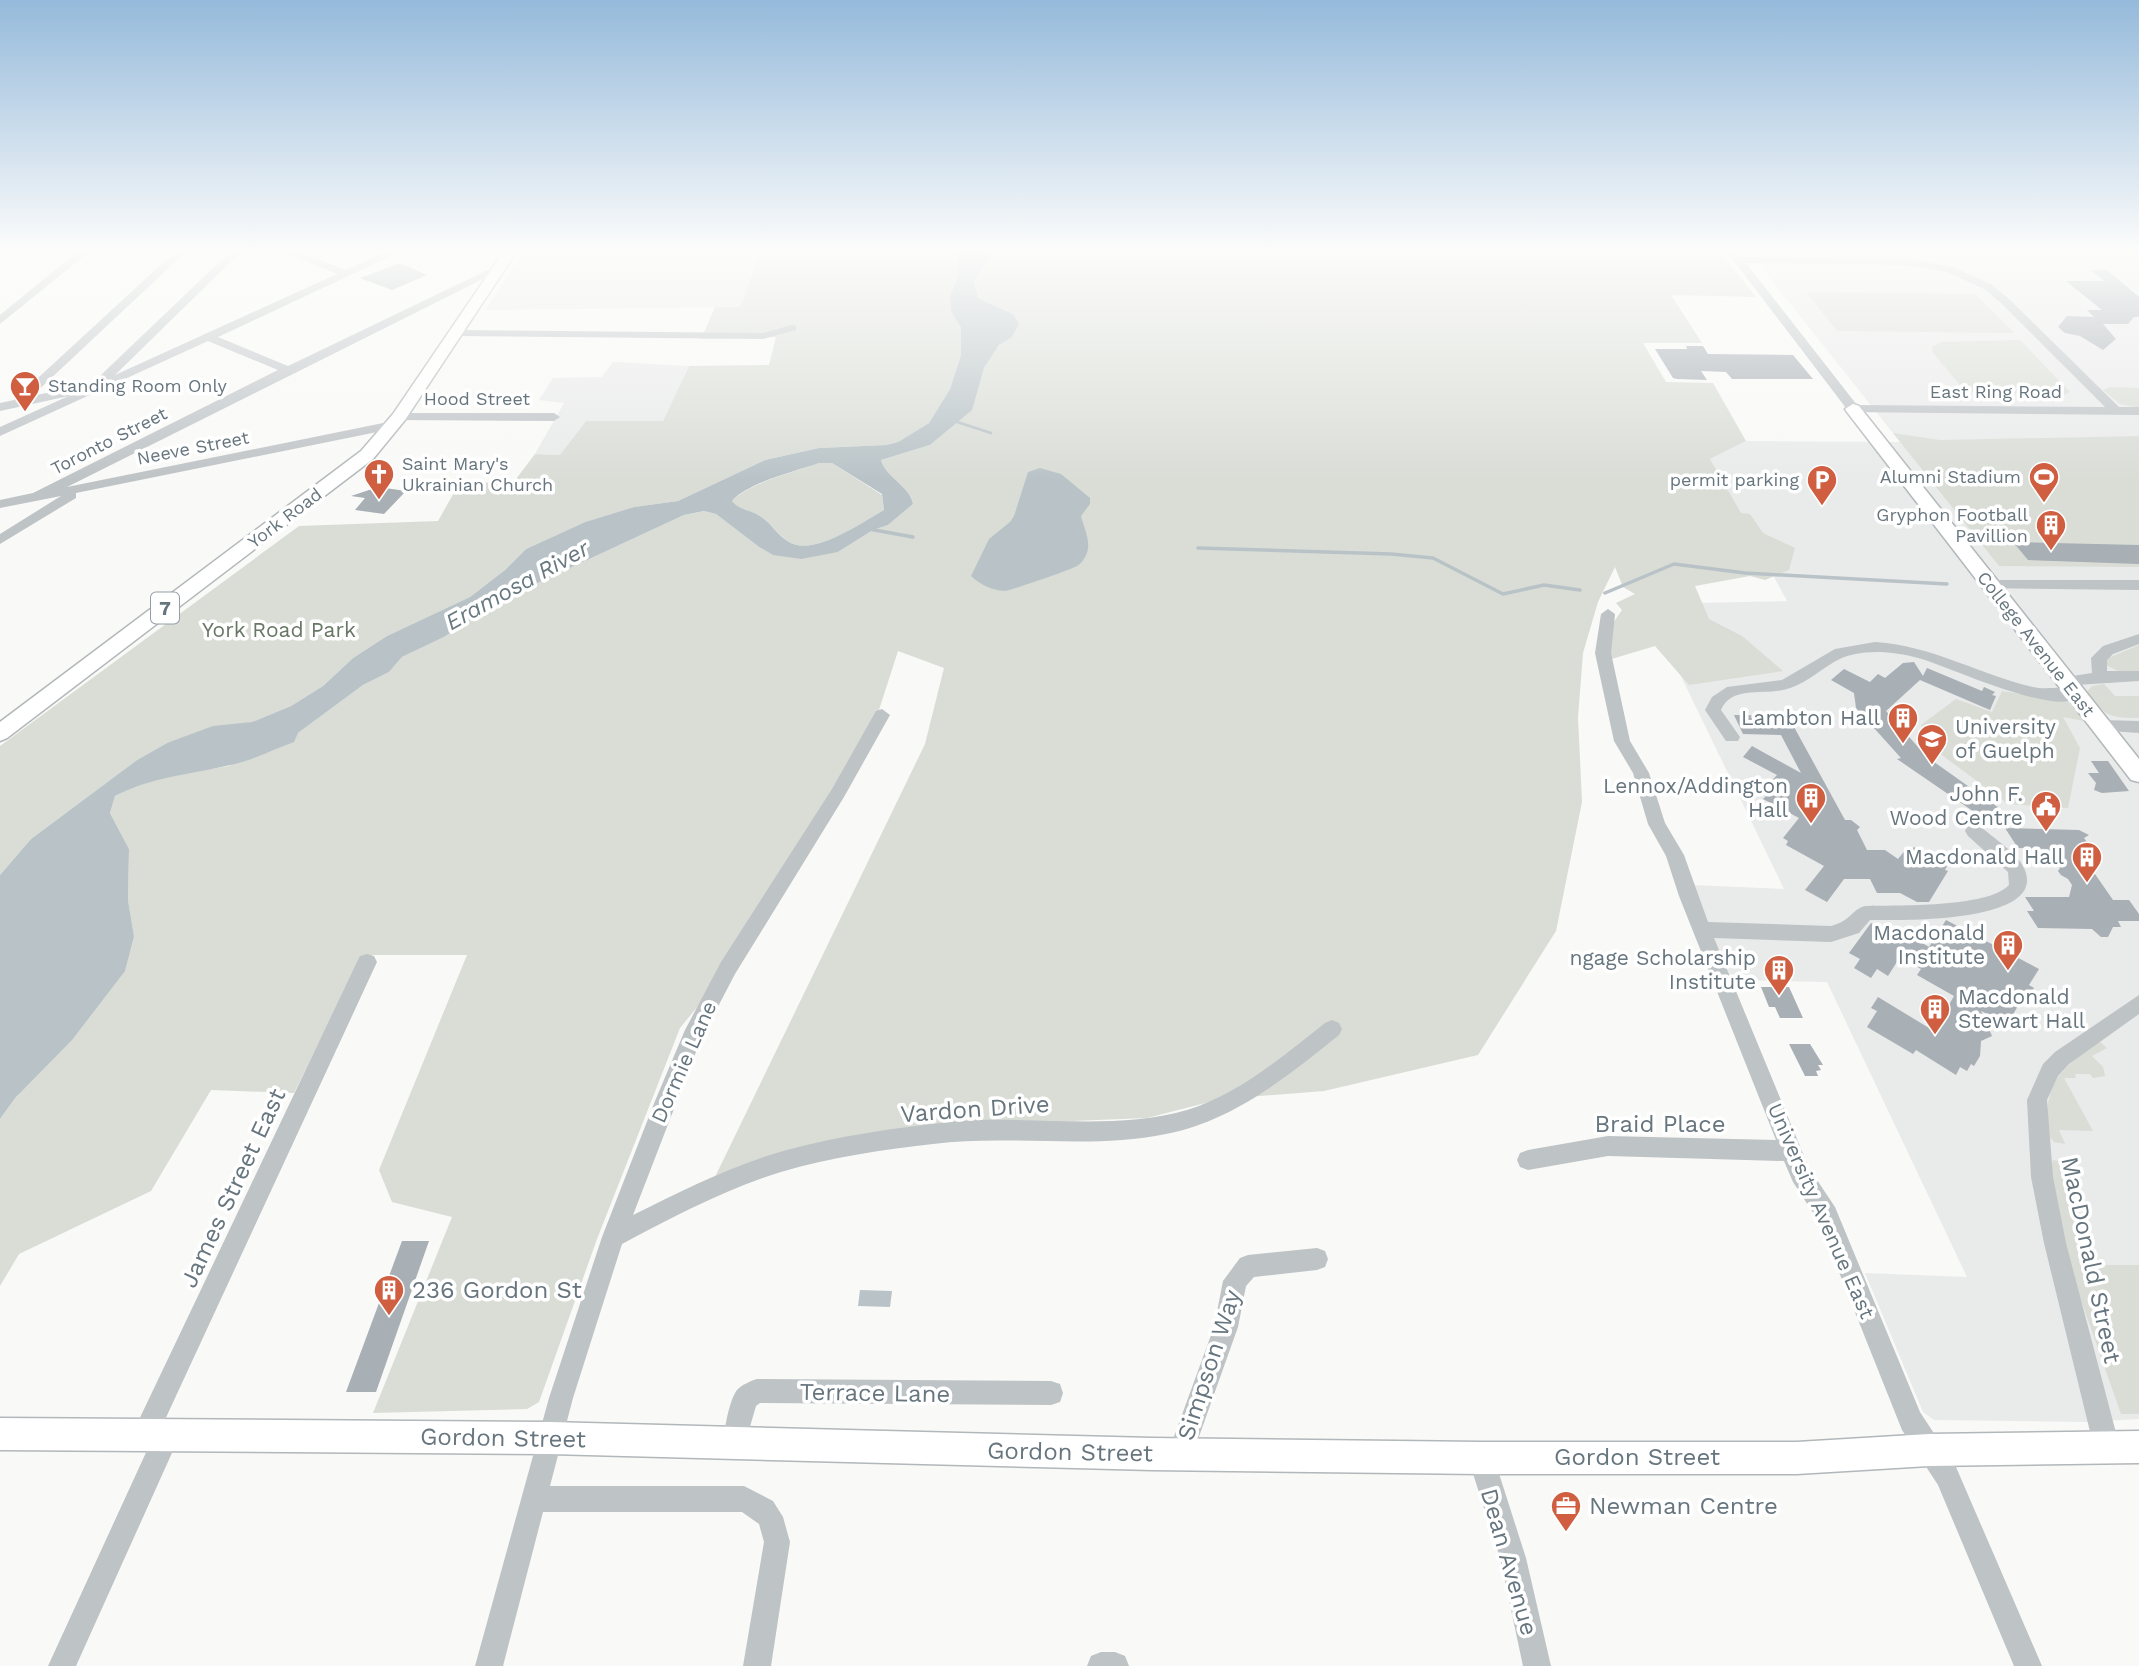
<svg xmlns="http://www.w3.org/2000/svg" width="2139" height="1666" viewBox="0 0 2139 1666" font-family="'Work Sans',sans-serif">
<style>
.built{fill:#e9eaea}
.green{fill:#d9ddd6}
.water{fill:#b9c3c7;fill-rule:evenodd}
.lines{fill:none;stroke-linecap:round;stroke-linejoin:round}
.stream-far1{stroke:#b9c3c7;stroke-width:2.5}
.stream{stroke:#b9c3c7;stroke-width:3.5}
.building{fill:#a8afb5}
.major-casing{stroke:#b2b7ba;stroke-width:3}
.minor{fill:#bec3c6;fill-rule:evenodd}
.major{fill:#fff;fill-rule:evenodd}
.labels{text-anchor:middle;stroke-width:7;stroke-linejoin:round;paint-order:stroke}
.far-poi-label{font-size:18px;fill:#66757e;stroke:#fff;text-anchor:end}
.far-street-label{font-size:18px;fill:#66757e;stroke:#fff}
.shield{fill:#fff;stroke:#949ea5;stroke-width:2}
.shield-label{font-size:19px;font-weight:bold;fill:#66757e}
.park-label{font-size:21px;fill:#687765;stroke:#fff}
.poi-label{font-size:21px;fill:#66757e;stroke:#fff;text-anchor:end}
.street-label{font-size:21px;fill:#66757e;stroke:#fff}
.water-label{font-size:23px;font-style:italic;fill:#67797f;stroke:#fff}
.near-street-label{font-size:24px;fill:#66757e;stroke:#fff}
.near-poi-label{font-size:24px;fill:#66757e;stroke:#fff;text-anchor:start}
</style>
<rect width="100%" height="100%" fill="#f9f9f7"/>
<!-- built -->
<g class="built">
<path d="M527,248h292l-30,9 -30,-1 -19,51 -255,3z"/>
<path d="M1746,248h393v1171l-53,3 -152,-2 -11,-8 -58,-139 102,4 -140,-295 -97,-2 -39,-95 93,4 -138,-285 141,-3 -77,-142 36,-18 154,1z"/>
<path d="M613,362l76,4 -26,55h-77l-25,34 -26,-1 29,-51 -25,-3 14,-22 49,-1z"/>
</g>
<!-- green -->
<g class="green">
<path d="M819,248h146l-7,9v18l-8,21 1,15 10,17v27l-11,34 -21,34 -31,19 -12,3 -67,3 -54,12 -87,41 -44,6 -49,15 -59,27 -21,21 -35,27 -83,39 -34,22 -30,28 -32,20 -39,16 -85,21 -30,17 -106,79 -31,36v-129l299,-220 139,-5 22,-39 53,1 22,-29 25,1 26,-34h77l26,-55 80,-1 7,-28 -75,2 14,-32h25l19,-51 30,1z"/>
<path d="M995,248h722l39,49 -85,-2 31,48h-59l23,39 47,1 33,58 -36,18 31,54 9,1 13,19 32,15 -6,22 -24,10 -15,-4 -55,10 14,33 33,17 41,35 -94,14 -34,-39 -50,15 4,-32 13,-19 -6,-7 19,-9 -12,-7 -8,-20 -17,35 -15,51 -5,64 4,85 -26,129 -78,124 -154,36 -103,8 -74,19 -220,9 -212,50 210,-433 19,-76 -46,-17 -20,62 -149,255 -49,60 -83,211 -58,163 -12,7 -154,4 79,-196 -60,-15 -13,-32 88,-215h-105l-68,138 -83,-3 -60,101 -132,63 -19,32v-167l134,-183 -6,-36 1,-51 -19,-36 5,-17 21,-11 42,-11 51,-8 69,-33 65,-48 26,-13 13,-15 42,-20 57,-37 183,-85 20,-4 12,3 43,33 14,8 65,-3 35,-22 15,-5 25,-21c-3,-18 -27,-26 -32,-44l49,-15 41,-35 13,-42 15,-23 12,-7 2,-24 -35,-16 -4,-17z"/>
<path d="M2009,248h130v12l-120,-1z"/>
<path d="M1806,292l169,2 39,39 -177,-2z"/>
<path d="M2020,340l50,52 -6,3 -98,-3 -33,-39 -1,-6 10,-5z"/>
<path d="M2110,387l29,1v20l-19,-4 -17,-14z"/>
<path d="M1893,433l47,7 199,-4v131l-140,-1z"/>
<path d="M819,463h13l50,32 2,15c-22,12 -70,47 -95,32 -11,-7 -18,-19 -29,-26 -9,-6 -22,-6 -28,-15 17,-18 62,-29 87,-38z"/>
<path d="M2139,645v28l-19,-1 -14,-7v-6z"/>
<path d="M2104,684l11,12h24v22c-29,0 -33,-1 -52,-26l5,-6z"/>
<path d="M2002,691l66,11 16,19 -21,-4 17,31 -12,60 -60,-4 -77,-57 -10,-22 35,-26 36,13z"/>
<path d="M2099,1041l8,7 -15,8 11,11 2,9 -12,2 -3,-4h-15l1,4h-12l29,53 -34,-1 6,14 -11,-2 -8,-9c1,-54 12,-61 53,-92z"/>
<path d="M2053,1160l11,2 8,12h-6l6,13 8,40 -2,4 11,19 6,3 7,12h37v149h-18l-53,-151 -18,-94z"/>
</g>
<!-- water -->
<g class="water">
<path d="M965,248h30l-21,33 4,17 35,16 6,10 -8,14 -12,7 -15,23 -12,42 -42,35 -49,15c5,18 29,26 32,44l-25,21 -15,5 -35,22 -37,7 -28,-4 -14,-8 -43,-33 -12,-3 -20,4 -183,85 -57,37 -42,20 -13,15 -26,13 -65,48 -4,9c-22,8 -45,20 -68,24 -38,9 -75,11 -111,30l-5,17 19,36 -1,51 6,36 -9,35 -53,69 -56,57 -16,22v-244l31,-36 106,-79 30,-17 46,-17 39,-4 39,-16 32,-20 30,-28 34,-22 83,-39 35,-27 21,-21 59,-27 49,-15 44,-6 87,-41 54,-12 67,-3 12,-3 31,-19 21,-34 11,-34v-27l-10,-17 -1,-15 8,-21v-19zM819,463h13l50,31 2,16c-22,12 -70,47 -95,32 -11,-6 -18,-19 -29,-26 -9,-6 -21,-6 -28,-15 15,-18 64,-30 87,-38z"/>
<path d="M1040,468l21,6 29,24v6l-9,12c3,12 10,25 6,37 -2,5 -5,10 -10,13 -4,3 -68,25 -72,25 -14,-1 -24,-6 -34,-15l18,-37 21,-17 4,-6 14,-44z"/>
<path d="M860,1290l32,1 -2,16 -32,-1z"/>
</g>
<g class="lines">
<!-- stream-far1 -->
<path class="stream-far1" d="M957,422l34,11"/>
<!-- stream -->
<g class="stream">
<path d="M869,529l44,8"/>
<path d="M1198,548l193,6 42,4 70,36 41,-9 36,5"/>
<path d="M1605,593l69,-29 71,9 202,11"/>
</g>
</g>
<!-- building -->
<g class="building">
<path d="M400,263l27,12 -35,15 -32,-12z"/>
<path d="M2091,270h16l32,27v20h-5l-6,7h-25l13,15 -13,11 -23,-14 -15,-3 -7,-6 9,-11 27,1 -7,-7h15l-36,-29h38z"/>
<path d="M1686,346h17l5,8 85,1 20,24h-81l-6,-7 -25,-1 6,9 -30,-1 -4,-1 -18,-29h32z"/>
<path d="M378,487l28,4 -22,23 -29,-4 10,-12 -14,-2z"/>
<path d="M2013,542l126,3v19l-111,-4z"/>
<path d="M1914,662l9,14 4,-8 55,23 2,-4 11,5 -3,3 4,1 -6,14 -70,-30 -34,31 41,46 72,51 -12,8 -4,2 -86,-59 4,-1 -45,-50 -2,-15 -23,-13 13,-11 26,13 8,-8 7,4 18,-15z"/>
<path d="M1734,715l54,1 57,104h6l9,7 -3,3 10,20h18l13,9 9,-11 4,3 3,-4 33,19 -2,4 3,1 -19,31h-12l-17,-9h-23l-7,-14h-26l-17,23 -22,-12 19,-24 -38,-21 2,-4 -5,-3 16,-20 -36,-19 3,-3 -6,-3 17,-18 -34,-18 9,-11 49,27 -20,-38 -38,-1z"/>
<path d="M2091,761h17l21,30 -27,2 -8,-3 2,-7 -8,-10h11z"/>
<path d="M2005,828l74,2 10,5 -5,3 7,10h-14l36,52h16l10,14v7h-21l3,6h-8l-5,10h-7l-9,-8 -54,-1 -11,-17h7l-9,-14h44l3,-12 -4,-6 -7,-4 -3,-4 2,-3 -12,-19 -30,-1z"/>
<path d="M1946,920l93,49 -10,16 5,3 -8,14 -5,-2 -13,24 -27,-13 11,25 -11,5 -1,15 -6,10 -3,-2 -4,7 -7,-4 -4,8 -40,-25 -3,4 -46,-27 10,-16 -6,-3 7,-11 56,34 20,-35 -37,-21 4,-6 -21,-12 -12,19 -11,-7 -6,9 -17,-10 6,-9 -11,-6 22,-30 38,19 3,-5 17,10z"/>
<path d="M1761,987h28l14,31h-23l-5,-11h-6z"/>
<path d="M1789,1044h21l13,21h-5l3,5 -5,1 2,5h-13z"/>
<path d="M402,1241h27l-53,151h-30z"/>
</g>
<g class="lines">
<!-- major casing -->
<g class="major-casing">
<g id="major">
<path d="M506,248h13l-114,172 -32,39 -366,279 -7,3v-19l361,-271 32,-37z"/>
<path d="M1853,404l6,2 280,353v23l-8,-2 -284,-368 -2,-3z"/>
<path d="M0,1418l550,4 602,16 329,4h316l132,-8 210,-3v32l-210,3 -132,8h-316l-329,-4 -602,-16 -550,-4z"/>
</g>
</g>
<!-- minor -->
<g class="minor">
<path d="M82,248h12l-94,76v-9z"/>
<path d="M179,248h11l-158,148 33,-7 6,4 -2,3 -69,15v-8l14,-3z"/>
<path d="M234,248h11l-130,127 222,-101 -63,-26h15l57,22 48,-22h14l-190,89 70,29 206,-99 9,2 -436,218 326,-66 4,1v6l-321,65v5l-76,46v-10l61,-38 -61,12v-8l33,-7 245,-123 -70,-29 -208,95v-9l104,-47 -4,-3 2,-3z"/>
<path d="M1724,248h10l7,9 166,2 47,8 38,18 17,14 110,108h20v8l-290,-3zM1746,263l161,2 40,7 37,17 17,14 104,104 -248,-2z"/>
<path d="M792,325l4,1v4l-33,9 -308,-3 -6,-3 6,-3 308,3z"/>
<path d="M399,413h155l6,4 -6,4 -159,-1v-6z"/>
<path d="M1988,580h151v10l-156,-2 -2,-3 2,-3z"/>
<path d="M1608,609l7,5 -4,39 19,88 19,32 16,50 19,32 24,67 123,4c20,-5 20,-16 34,-20 31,-1 123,2 144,-21l-1,-13 -40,-36 -3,-5 3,-5h12c13,12 35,25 43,40 31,58 -125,54 -153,54l-11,13 -28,9 -117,-4 95,230 26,39 85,205 36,55 86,199h-28l-76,-181 -36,-55 -83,-208 -26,-40 -9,-21 -176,-5 -80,14 -8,-3 -3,-7 3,-7 8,-3 80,-14 168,4 -97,-244 -13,-40 -18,-32 -15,-51 -19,-32 -19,-88 6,-39z"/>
<path d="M2139,634v10l-26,10 -6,6v11h32v10l-79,5 -2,-4 2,-4 32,-5 -1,-15 12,-12z"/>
<path d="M1875,642c59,4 102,32 158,45 14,4 43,-4 52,7 -22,28 -138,-29 -167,-36 -26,-7 -60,-10 -84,4 -17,10 -31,24 -51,28 -21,5 -52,-4 -62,20l19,27 -2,4h-12l-21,-31 7,-13 15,-10 55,-7 53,-31z"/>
<path d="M882,709l8,6 -46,82 -109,177 -34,65 -68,176c48,-24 98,-49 150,-64 54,-15 111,-23 167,-29 78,-8 160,10 237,-12 52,-16 96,-54 138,-87l7,-3 7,3 3,6 -3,6c-52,42 -106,86 -173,99 -76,16 -156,0 -233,10 -51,6 -103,13 -152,28 -55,17 -108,45 -159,72l-49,154 -23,88h194l29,15 10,16 7,25 -19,124h-28l21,-124 -5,-18 -17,-12h-199l-40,154h-28l74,-268 53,-161 53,-136 30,-71 36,-68 111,-173 44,-78z"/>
<path d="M2101,720l38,1v12l-44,-3 -2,-4 2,-4z"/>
<path d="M367,954l7,2 3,6 -214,462 4,-2 9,4 4,9 -4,9 -100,222h-28l101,-220 -4,2 -9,-4 -4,-9 4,-9 221,-464 3,-6z"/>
<path d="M2139,995v19l-70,50 -11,12 -11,24 6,77 13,66 54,205 -4,9 -9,4 -9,-4 -4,-9 -50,-205 -13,-66 -4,-77 16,-36 12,-12z"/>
<path d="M1317,1248l8,3 3,8 -3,8 -8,3 -63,7 -8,9 -8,41 -48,135 -9,4 -9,-4 -4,-9 46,-126 9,-46 17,-23 8,-3z"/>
<path d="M757,1379l294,2 9,3 3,9 -3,9 -9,3 -291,-2 -4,3 -13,45 -9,4 -9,-4c-4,-11 4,-51 12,-61 4,-5 14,-9 20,-11z"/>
<path d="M1481,1445l9,4 4,9 32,100 25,108h-28l-23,-108 -32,-100 4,-9z"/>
<path d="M1101,1652h14l10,4 4,10h-42l4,-10z"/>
</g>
<!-- major -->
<use href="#major" class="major"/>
</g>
<!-- sky -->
<linearGradient id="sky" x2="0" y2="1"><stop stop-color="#95badb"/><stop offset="0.52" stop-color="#fcfcfb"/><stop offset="1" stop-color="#fcfcfb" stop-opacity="0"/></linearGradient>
<rect width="2139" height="481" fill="url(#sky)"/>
<!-- icons -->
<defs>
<g id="bar-pin" transform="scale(1.575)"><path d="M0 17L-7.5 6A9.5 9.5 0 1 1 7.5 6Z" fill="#d05e40" stroke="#fff"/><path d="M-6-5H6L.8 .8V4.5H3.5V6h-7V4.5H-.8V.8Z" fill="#fff"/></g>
<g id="church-pin" transform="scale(1.575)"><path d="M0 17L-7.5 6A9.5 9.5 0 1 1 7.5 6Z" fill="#d05e40" stroke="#fff"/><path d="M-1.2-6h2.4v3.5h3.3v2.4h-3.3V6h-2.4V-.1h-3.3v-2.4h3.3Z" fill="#fff"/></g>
<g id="stadium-pin" transform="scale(1.575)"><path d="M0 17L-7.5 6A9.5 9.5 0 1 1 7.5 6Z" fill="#d05e40" stroke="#fff"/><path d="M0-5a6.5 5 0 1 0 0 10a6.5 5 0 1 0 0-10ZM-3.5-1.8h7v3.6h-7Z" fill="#fff"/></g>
<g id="parking-pin" transform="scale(1.575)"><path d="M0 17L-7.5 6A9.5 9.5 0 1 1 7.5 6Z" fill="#d05e40" stroke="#fff"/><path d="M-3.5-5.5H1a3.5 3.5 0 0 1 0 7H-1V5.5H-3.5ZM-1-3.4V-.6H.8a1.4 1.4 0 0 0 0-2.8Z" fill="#fff"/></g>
<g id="building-pin" transform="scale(1.575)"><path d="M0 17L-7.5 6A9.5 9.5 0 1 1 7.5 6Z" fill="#d05e40" stroke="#fff"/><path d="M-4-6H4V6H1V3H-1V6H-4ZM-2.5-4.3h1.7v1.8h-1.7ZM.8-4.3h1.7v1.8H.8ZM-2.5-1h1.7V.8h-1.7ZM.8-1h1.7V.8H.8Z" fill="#fff"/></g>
<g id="university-pin" transform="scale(1.575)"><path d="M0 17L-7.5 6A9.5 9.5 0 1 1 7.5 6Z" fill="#d05e40" stroke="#fff"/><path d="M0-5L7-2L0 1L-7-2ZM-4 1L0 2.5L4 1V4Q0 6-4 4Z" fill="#fff"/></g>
<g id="civic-pin" transform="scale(1.575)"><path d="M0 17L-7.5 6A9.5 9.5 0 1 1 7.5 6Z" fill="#d05e40" stroke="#fff"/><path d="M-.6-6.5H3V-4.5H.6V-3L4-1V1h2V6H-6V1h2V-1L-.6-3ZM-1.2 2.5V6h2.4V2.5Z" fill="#fff"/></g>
<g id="office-pin" transform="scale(1.575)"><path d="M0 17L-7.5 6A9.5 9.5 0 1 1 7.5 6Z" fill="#d05e40" stroke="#fff"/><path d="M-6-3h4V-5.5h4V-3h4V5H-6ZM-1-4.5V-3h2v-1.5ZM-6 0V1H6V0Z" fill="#fff"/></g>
</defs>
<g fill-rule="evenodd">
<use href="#bar-pin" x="25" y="386"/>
<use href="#church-pin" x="379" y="474"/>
<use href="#stadium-pin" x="2044" y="477"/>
<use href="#parking-pin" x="1822" y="480"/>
<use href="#building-pin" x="2051" y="525"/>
<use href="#building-pin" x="1903" y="718"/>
<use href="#university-pin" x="1932" y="739"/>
<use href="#building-pin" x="1811" y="798"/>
<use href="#civic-pin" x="2046" y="806"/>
<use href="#building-pin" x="2087" y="857"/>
<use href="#building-pin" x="2008" y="945"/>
<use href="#building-pin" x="1779" y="970"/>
<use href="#building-pin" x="1935" y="1009"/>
<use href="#building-pin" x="389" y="1290"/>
<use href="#office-pin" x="1566" y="1506"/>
</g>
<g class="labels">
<!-- far-poi labels -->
<g class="far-poi-label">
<text x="48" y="392" text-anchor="start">Standing Room Only</text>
<text x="402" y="470" text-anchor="start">Saint Mary's<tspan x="402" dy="21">Ukrainian Church</tspan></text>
<text x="2021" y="483">Alumni Stadium</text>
<text x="1799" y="486">permit parking</text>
<text x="2028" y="521">Gryphon Football<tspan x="2028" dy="21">Pavillion</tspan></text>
</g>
<!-- far-street labels -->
<g class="far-street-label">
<text x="1996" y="398">East Ring Road</text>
<text x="477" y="405">Hood Street</text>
<text transform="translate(109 441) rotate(-27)" y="6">Toronto Street</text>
<text transform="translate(193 448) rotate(-11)" y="6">Neeve Street</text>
<text transform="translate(285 518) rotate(-37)" y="6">York Road</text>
<text transform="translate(2036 644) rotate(52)" y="6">College Avenue East</text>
</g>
<!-- shield labels -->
<rect class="shield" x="151" y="592.5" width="28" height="31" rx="5"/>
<g class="shield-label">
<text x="165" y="615">7</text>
</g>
<!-- park labels -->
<g class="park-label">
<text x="279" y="637">York Road Park</text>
</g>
<!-- poi labels -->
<g class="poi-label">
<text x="1880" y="725">Lambton Hall</text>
<text x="1955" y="734" text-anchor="start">University<tspan x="1955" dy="24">of Guelph</tspan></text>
<text x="1788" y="793">Lennox/Addington<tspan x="1788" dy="24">Hall</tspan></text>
<text x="2023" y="801">John F.<tspan x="2023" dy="24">Wood Centre</tspan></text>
<text x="2064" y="864">Macdonald Hall</text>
<text x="1985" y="940">Macdonald<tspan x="1985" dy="24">Institute</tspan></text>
<text x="1756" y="965">ngage Scholarship<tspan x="1756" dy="24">Institute</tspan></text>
<text x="1958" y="1004" text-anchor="start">Macdonald<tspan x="1958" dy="24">Stewart Hall</tspan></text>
</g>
<!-- street labels -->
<g class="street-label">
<text transform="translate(684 1062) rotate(-66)" y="7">Dormie Lane</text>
<text transform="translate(1821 1211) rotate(66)" y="7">University Avenue East</text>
</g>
<!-- water labels -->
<g class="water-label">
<text transform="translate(517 585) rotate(-29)" y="8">Eramosa River</text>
</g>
<!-- near-street labels -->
<g class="near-street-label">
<text transform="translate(975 1109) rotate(-4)" y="8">Vardon Drive</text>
<text x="1660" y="1132">Braid Place</text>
<text transform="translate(233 1188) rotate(-65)" y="8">James Street East</text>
<text transform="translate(2091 1260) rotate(78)" y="8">MacDonald Street</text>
<text transform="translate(1209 1365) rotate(-72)" y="8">Simpson Way</text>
<text transform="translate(875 1393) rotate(1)" y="8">Terrace Lane</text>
<text transform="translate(503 1438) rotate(1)" y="8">Gordon Street</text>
<text transform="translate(1070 1452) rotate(1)" y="8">Gordon Street</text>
<text x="1637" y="1465">Gordon Street</text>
<text transform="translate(1509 1562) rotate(74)" y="8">Dean Avenue</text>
</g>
<!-- near-poi labels -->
<g class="near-poi-label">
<text x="412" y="1298">236 Gordon St</text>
<text x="1589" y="1514">Newman Centre</text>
</g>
</g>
</svg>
